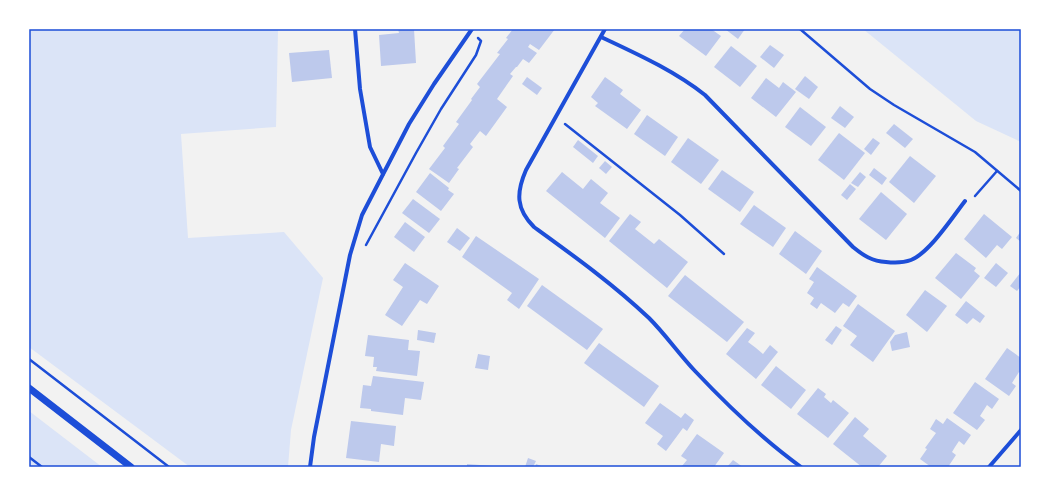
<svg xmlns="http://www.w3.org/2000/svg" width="1050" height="496" viewBox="0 0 1050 496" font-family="Karla,sans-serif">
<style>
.green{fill:#dbe4f7}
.building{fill:#bdc9ec}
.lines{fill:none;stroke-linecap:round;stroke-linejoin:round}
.path{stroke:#1d4ed8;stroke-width:2.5}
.minor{stroke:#1d4ed8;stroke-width:4}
.tertiary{stroke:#1d4ed8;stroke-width:7}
.neatline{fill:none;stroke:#1d4ed8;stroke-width:1.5}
</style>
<rect width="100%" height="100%" fill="#f2f2f2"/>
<!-- green -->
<g class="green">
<path d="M29,29h250l-1,1 -2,97 -95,7 7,104 96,-6 39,46 -32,152 -3,37h-98l-161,-120z"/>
<path d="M863,29h158v113l-45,-21z"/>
<path d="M29,411l73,56h-73z"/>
</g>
<!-- building -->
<g class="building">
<path d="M398,29h16l2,34 -35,3 -2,-31 20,-2z"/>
<path d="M513,29h42l-16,21 -9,-6 -2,3 9,6 -8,10 -6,-4 -6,8h-1l-6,7 3,2 -16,23 10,8 -21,29 -6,-5 -10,13 3,3 -16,21 2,1 -10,14 -20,-14 16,-21 -2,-2 16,-22 -3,-2 16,-22 -1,-1 9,-12 -3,-3 23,-30 -3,-1 11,-14 -2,-1z"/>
<path d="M685,29h26l10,7 -15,20 -27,-20z"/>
<path d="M725,29h20l-7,10z"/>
<path d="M770,45l14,10 -10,13 -14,-11z"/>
<path d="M731,46l26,20 -17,21 -26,-20z"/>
<path d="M329,50l3,28 -40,4 -3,-29z"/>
<path d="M805,76l13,11 -9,12 -14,-10z"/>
<path d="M527,77l15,11 -5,7 -15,-11z"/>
<path d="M605,77l18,13 -3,4 21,16 -14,19 -32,-23 3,-3 -7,-6z"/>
<path d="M766,78l13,10 4,-6 13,10 -20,25 -25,-19z"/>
<path d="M840,106l14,11 -9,11 -14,-10z"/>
<path d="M800,107l26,20 -15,19 -26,-19z"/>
<path d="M647,115l31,22 -13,19 -31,-22z"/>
<path d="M894,124l19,15 -8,9 -19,-15z"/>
<path d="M839,133l26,20 -21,27 -26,-20z"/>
<path d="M688,138l31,22 -18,24 -30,-22z"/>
<path d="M873,138l7,5 -9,12 -7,-6z"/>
<path d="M578,140l20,16 -5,7 -20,-16z"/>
<path d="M910,156l26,20 -22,27 -25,-21z"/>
<path d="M605,161l7,6 -6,7 -7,-6z"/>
<path d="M874,168l13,10 -5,7 -13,-10z"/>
<path d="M722,170l32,22 -14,20 -32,-23z"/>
<path d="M562,172l21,17 8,-10 17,14 -8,10 20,15 -15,20 -59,-47z"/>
<path d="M860,172l6,5 -8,10 -7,-4z"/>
<path d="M430,173l19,15 -1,2 6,4 -13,17 -25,-19z"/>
<path d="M850,184l6,5 -9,11 -6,-5z"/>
<path d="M881,192l26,22 -21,26 -27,-21z"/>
<path d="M413,199l27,20 -11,14 -27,-20z"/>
<path d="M754,205l32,23 -13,19 -33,-23z"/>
<path d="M630,214l11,8 -6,7 19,15 5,-5 29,23 -21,26 -58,-47z"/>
<path d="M984,214l28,23 -10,12 -5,-4 -11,13 -22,-19z"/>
<path d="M405,222l20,15 -11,15 -20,-15z"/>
<path d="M457,228l13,10 -10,13 -13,-9z"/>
<path d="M795,231l27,20 -16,23 -27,-20z"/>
<path d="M1021,231v11l-5,-4z"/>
<path d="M476,236l63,43 -20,30 -12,-9 5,-7 -50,-36z"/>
<path d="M956,253l20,15 -2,3 6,5 -19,23 -26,-21z"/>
<path d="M405,263l34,23 -12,18 -7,-4 -18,26 -17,-11 18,-28 -10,-7z"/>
<path d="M996,263l12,10 -12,14 -12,-9z"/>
<path d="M817,267l40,29 -8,11 -6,-4 -8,10 -14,-10 -4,6 -7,-5 4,-6 -7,-5 7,-11 -5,-3z"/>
<path d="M1021,272v14l-4,5 -7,-5z"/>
<path d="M685,275l59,47 -17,20 -59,-46z"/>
<path d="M542,285l61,44 -16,21 -60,-44z"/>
<path d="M925,290l22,16 -20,26 -21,-17z"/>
<path d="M966,301l19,15 -5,7 -7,-5 -6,6 -12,-9z"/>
<path d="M858,304l37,27 -22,31 -23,-17 7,-9 -14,-10z"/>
<path d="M836,326l6,4 -10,15 -7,-5z"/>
<path d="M747,328l8,5 -7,9 8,6 7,6 7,-9 8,7 -22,27 -30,-25z"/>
<path d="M418,330l18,3 -2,10 -17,-3z"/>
<path d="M907,332l3,15 -18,4 -2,-9 5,-7z"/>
<path d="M368,335l41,5 -1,10 12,1 -3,25 -41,-5 1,-4h-4l1,-10 -9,-1z"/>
<path d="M599,343l60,43 -15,21 -60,-44z"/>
<path d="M1007,348l14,10v15l-2,-1 -7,11 4,3 -7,10 -24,-17z"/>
<path d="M478,354l12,2 -2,14 -13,-2z"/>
<path d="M776,366l30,24 -15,19 -30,-24z"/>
<path d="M373,376l51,6 -3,18 -16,-2 -2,17 -32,-4v-2l-11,-1 3,-23 8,1z"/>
<path d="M975,382l24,17 -7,10 -5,-4 -7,11 5,4 -8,10 -24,-17z"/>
<path d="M818,388l8,6 -2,3 7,6 2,-3 16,13 -21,25 -31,-24z"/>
<path d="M660,403l21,15 4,-5 9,7 -7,11 -4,-3 -17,23 -9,-7 6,-8 -18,-13z"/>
<path d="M855,417l14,12 -6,7 24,20 -9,11h-16l-29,-23z"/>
<path d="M947,418l24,17 -7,10 -5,-4 -4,6 -3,5 4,3 -8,12h-17l-11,-8 7,-10 -2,-1 11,-15 -6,-4 6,-10 7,5z"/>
<path d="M351,421l45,5 -2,20 -13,-2 -2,18 -33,-4z"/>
<path d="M697,434l27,19 -10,14 -32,-1 5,-6 -6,-4z"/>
<path d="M528,458l8,3 -3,6h-8z"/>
<path d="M733,460l10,7h-16z"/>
<path d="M467,464l26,2 -1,1h-25z"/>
<path d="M536,464l8,3h-9z"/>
</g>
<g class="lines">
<!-- path -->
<g class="path">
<path d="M800,29l70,60 24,16 81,47 46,39"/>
<path d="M565,124l115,91 44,39"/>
<path d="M975,196l22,-25"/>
<path d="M366,245l50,-92 25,-44 35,-54 5,-14 -3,-3"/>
<path d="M29,359l140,108"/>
<path d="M29,457l13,10"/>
</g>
<!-- minor -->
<g class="minor">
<path d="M355,29l5,60 10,58 13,27"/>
<path d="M605,29l-79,141c-10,23 -10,39 8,57 40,29 79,57 115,91 16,16 30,36 46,53 33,35 67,68 106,96"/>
<path d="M601,37c36,17 72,33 104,58l148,152c11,9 19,14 33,15 8,1 17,1 25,-2 18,-7 41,-42 54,-59"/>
<path d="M310,467l4,-30 36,-182 12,-40 47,-91 25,-40 38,-55"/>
<path d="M989,467l32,-37"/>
</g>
<!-- tertiary -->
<path class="tertiary" d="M29,388l102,79"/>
</g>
<!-- border -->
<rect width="1050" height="496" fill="none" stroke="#ffffff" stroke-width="60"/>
<rect x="30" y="30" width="990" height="436" class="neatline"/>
</svg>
